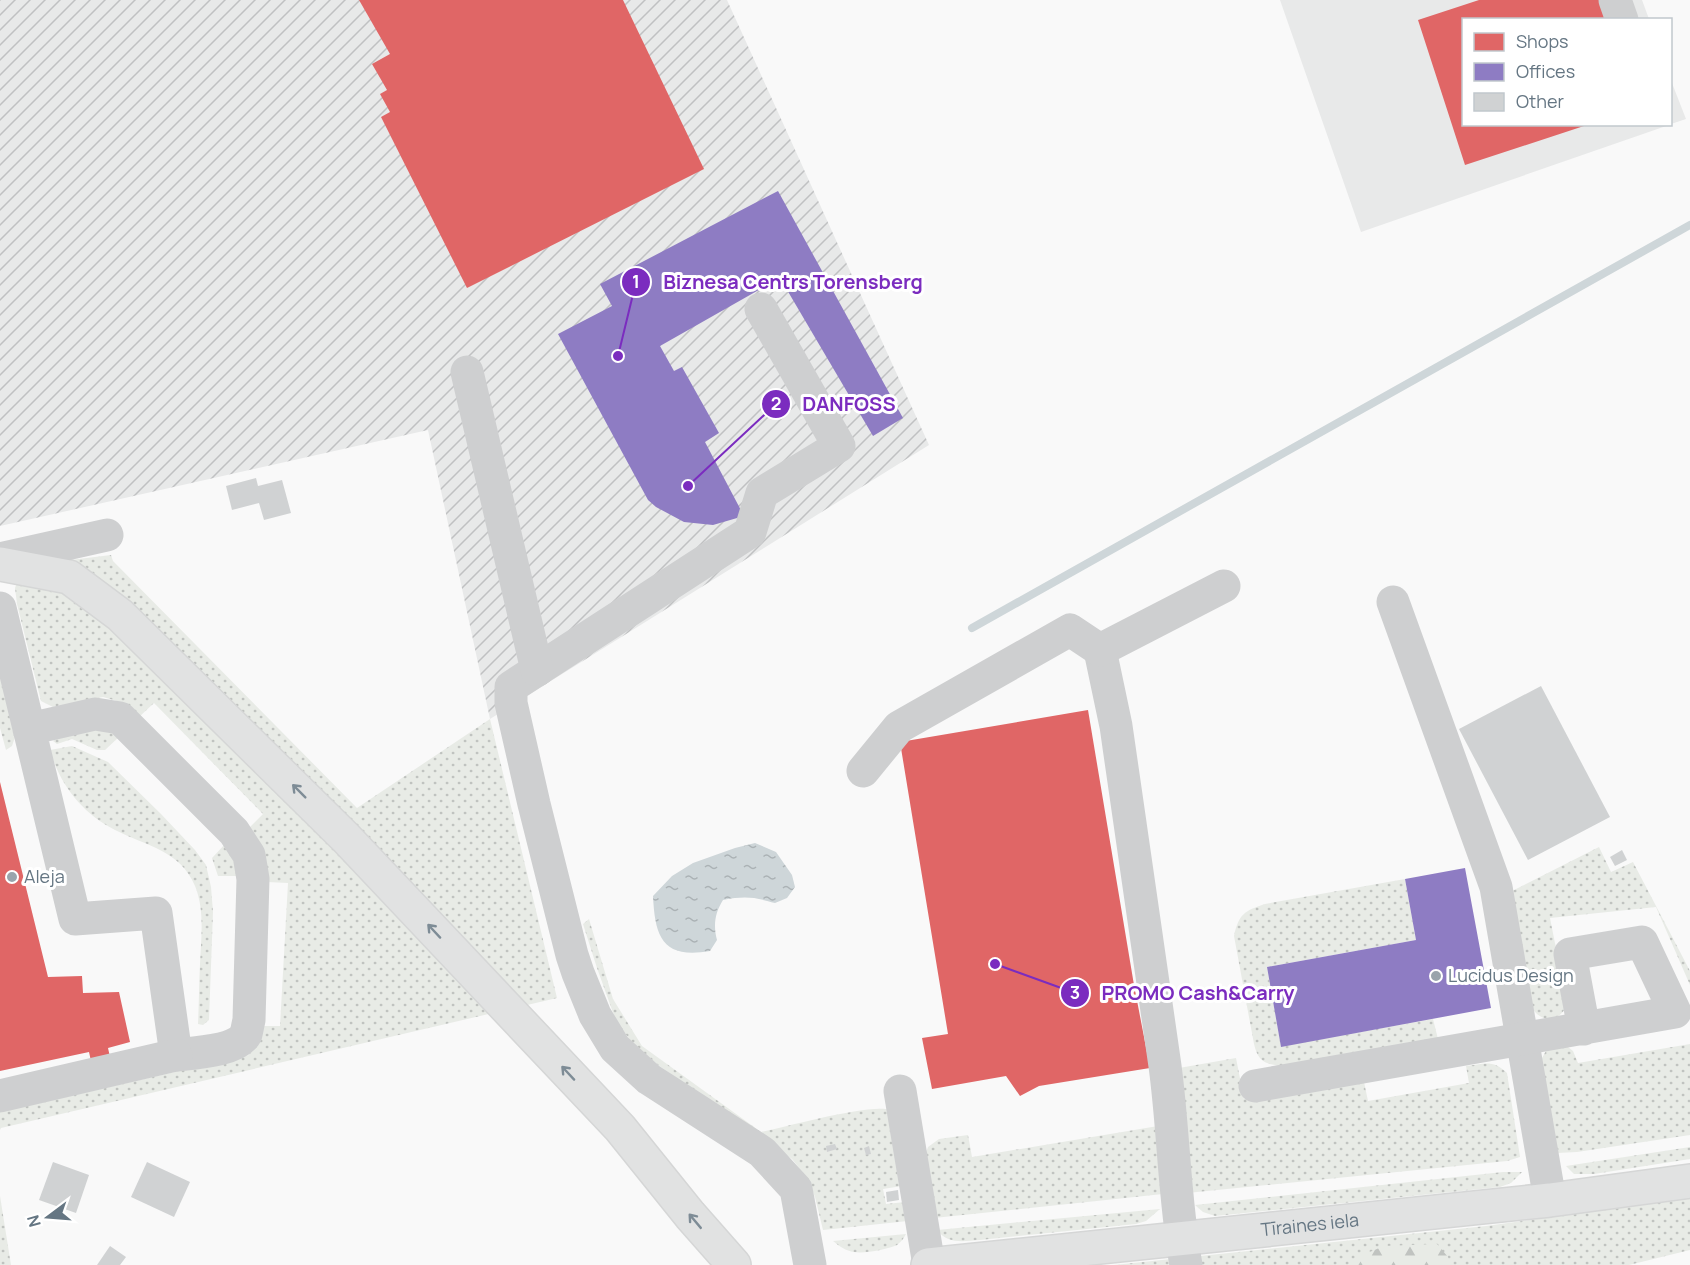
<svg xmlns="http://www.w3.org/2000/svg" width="1690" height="1265" viewBox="0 0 1690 1265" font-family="Manrope,sans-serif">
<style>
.built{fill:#e8e9e9}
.industrial{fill:url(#industrial-furrows)}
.grass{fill:url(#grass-dots)}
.forest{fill:url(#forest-firs)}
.water{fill:url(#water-ripples)}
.shops{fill:#e06666}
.offices{fill:#8e7cc3}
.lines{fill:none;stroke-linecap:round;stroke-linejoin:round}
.stream{stroke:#ced6d9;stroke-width:8}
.building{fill:#d0d2d3}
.highway-casing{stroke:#d5d6d6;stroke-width:36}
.minor{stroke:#cecfd0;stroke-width:33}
.highway{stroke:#e1e2e2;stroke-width:33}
.oneway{stroke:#7e8c96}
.poi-dot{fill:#99a4ac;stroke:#fff;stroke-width:2}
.labels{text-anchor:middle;stroke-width:6;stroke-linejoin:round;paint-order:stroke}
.poi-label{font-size:18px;fill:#657683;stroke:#fff;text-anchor:start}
.street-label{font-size:18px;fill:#657683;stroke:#fff}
.leader{fill:none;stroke:#7b2cbf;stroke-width:2}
.callout-dot{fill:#7b2cbf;stroke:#fff;stroke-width:2}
.mark-label{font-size:18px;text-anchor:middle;font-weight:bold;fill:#fff}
.callout-label{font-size:20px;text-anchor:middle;font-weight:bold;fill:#7b2cbf;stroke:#fff;stroke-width:6;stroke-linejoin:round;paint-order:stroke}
</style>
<defs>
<pattern id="industrial-furrows" width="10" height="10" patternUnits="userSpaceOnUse" patternTransform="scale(1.5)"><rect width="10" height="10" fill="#e8e9e9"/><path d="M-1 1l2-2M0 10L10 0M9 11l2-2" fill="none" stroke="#c0c1c2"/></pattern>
<pattern id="grass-dots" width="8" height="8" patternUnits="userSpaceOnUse" patternTransform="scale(1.5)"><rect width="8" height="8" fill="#e8ebe6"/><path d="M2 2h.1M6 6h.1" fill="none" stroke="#c0c3c0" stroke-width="1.8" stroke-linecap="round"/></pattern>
<pattern id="forest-firs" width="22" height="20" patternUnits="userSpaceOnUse" patternTransform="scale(1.5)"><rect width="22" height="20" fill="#e8ebe6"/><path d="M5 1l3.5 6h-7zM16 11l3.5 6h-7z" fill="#c0c3c0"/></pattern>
<pattern id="water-ripples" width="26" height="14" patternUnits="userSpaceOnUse" patternTransform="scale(1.5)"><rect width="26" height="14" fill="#ced6d9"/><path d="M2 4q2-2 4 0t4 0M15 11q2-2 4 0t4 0" fill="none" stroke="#abb2b5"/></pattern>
</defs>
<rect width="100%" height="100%" fill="#f9f9f9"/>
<!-- built -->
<g class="built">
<path d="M1280,0h362l7,19 -185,1v104l205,1 -308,107z"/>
<path d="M1670,78l16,41 -15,5h-1z"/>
</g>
<!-- industrial -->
<path class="industrial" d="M0,0h727l202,445 -439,274 -62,-289 -428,96z"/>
<!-- grass -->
<g class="grass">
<path d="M111,555l2,6 244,247 133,-89 67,279 -556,130 -1,2v-18l249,-57 5,-8 5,-21h21l8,-143 -21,-1 -20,-52 16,-16 -109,-111 -16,15 -21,-17 -14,-4 -50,10 -12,-6 -24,-97 -2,-16 4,-11 19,-13z"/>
<path d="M0,666l16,68 -4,12 -6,4 -6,-22z"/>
<path d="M95,727l25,9 -15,14h-8l-25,-11 -15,5 -4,-3 5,-4z"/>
<path d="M72,746l36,16 53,52 34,36 11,15 5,22 2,25 -4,108 -6,5 -5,-1c1,-20 1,-40 2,-60 1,-25 5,-54 -5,-78 -15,-36 -49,-40 -80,-56 -33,-17 -55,-45 -65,-80z"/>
<path d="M226,843l14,33h-22l-6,-18z"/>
<path d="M1599,847l12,25 22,-10 57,109v14l-34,-78 -106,11 17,86c-6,18 -25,20 -35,4l-20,-117z"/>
<path d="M1405,879l11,61 -149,27 14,79 152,-27 5,20 -157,27c-17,-2 -23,-5 -27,-22l-20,-108c5,-22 10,-25 31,-32z"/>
<path d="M589,919l24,80 29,47 119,86c25,-5 110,-29 129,-22l12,76 -19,3 3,15 19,-2 3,19 -85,9 -8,-33 -7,-18 -16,-20 -134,-94 -25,-21 -17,-23 -19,-53 -14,-44z"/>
<path d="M1690,1044v91l-113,17 -20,1 -16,-93 7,-13h20l5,4 5,12z"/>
<path d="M1236,1058l8,41 119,-22 5,24 101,-18 -3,-17c18,-2 27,-7 41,7l13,84 -13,4 -320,32 -8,-125z"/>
<path d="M1158,1126l5,68 -229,24 -10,-60 4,-11 11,-8 29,-4 4,22z"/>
<path d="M1690,1147v12l-96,15h-20l-8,-8z"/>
<path d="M1503,1172h19l-11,11 -11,4 -285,29 -12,-4 -8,-7z"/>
<path d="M0,1196l11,69h-11z"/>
<path d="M1690,1198v52l-61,15h-515l372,-39z"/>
<path d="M1160,1209l-14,12 -10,3 -156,16c-16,1 -32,5 -43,-10z"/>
<path d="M906,1234c-2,4 -5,8 -9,11 -8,4 -33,9 -43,7 -8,-1 -15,-6 -21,-11z"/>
</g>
<!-- forest -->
<path class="forest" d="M1437,1244l11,13 2,8h-94l4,-9 24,-10z"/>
<!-- water -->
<path class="water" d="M755,843l21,9 16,23 3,12 -8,11 -12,5c-21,-6 -30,-7 -52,-3 -8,13 -10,25 -6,40l-7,11c-47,8 -55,-13 -57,-55l19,-20 21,-13 42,-15z"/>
<!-- shops -->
<g class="shops">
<path d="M359,0h264l81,169 -237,119 -86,-171 9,-5 -10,-18 7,-4 -15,-26 18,-10z"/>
<path d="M1479,0h121l7,20h-143v104l123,1 -122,40 -47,-145z"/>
<path d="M1088,710l46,275 16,83 -111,18 -19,10 -14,-20 -74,13 -10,-51 26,-4 -48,-292z"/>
<path d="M0,782l48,195 34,-1 1,17 36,-1 11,50 -22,6 2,9 -19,4 -2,-9 -89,19z"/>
</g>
<!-- offices -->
<g class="offices">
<path d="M778,191l125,227 -30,18 -93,-158 -120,68 14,25 8,-4 37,66 -14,9 39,74 -31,9 -29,-3 -28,-15 -8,-7 -90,-166 54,-28 -12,-22z"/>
<path d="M1465,868l26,140 -210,39 -14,-80 149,-27 -11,-61z"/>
</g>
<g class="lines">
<!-- stream -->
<path class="stream" d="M972,628l718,-403"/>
</g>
<!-- building -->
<g class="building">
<path d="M256,478l2,8 24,-6 9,33 -27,7 -5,-17 -27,7 -6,-24z"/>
<path d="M1541,686l69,131 -82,43 -69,-131z"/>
<path d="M1622,850l5,10 -12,6 -5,-9z"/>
<path d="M835,1144l2,5 -10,3 -1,-6z"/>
<path d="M869,1146l2,8 -5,1 -2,-7z"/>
<path d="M53,1162l36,13 -13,38 -37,-13z"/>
<path d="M147,1162l43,20 -16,35 -43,-20z"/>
<path d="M898,1190l1,10 -12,2 -1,-10z"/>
<path d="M110,1246l16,11 -6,8h-23z"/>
</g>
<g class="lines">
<!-- highway casing -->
<g class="highway-casing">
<g id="highway">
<path d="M0,564l69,13 51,38 226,223 274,290 70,87 44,50"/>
<path id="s1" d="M928,1265l622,-65 140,-19"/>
</g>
</g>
<!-- minor -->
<g class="minor">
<path d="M1615,0l7,20"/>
<path d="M761,309l78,137 -77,47 -12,39 -239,155v16l23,101 38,151 6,18 17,42 20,33 34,31 113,73 34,37 14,76"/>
<path d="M467,372l70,298"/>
<path d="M0,559l107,-24"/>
<path d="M1393,602l103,285 54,313"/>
<path d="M0,608l75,311 81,-6 20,142c17,-2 61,-4 70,-21 1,-4 2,-10 3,-14l4,-141 -4,-24 -15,-23 -114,-114 -25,-4 -66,15"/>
<path d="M1100,650l16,76 49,340c9,67 9,133 21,199"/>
<path d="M863,771l36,-44 171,-97 30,20 124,-64"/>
<path d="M1255,1086l420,-74 -33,-70 -72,12 14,75"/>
<path d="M900,1091l29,174"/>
<path d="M0,1096l176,-41"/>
</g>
<!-- highway -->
<use href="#highway" class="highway"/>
</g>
<!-- one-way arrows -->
<defs><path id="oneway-shaft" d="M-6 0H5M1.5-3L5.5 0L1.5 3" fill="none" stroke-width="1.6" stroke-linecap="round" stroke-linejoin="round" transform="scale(1.5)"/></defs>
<g class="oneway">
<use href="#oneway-shaft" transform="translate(299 791) rotate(-135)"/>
<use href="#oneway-shaft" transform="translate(434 931) rotate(-133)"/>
<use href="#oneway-shaft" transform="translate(568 1073) rotate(-133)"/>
<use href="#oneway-shaft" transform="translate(695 1221) rotate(-130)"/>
</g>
<!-- markers -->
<g class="poi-dot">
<circle cx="12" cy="877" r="6"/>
<circle cx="1436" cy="976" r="6"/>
</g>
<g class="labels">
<!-- poi labels -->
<g class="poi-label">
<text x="24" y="883">Aleja</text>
<text x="1448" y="982">Lucidus Design</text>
</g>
<!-- street labels -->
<g class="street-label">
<text dy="6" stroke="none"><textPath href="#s1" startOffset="384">Tīraines iela</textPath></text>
</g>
</g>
<!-- callouts -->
<path class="leader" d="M618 356L636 282M688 486L776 404M995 964L1075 993"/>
<g class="callout-dot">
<circle cx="618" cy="356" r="6"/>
<circle cx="688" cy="486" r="6"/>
<circle cx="995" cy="964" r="6"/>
<circle cx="636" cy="282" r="15"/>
<circle cx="776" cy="404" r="15"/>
<circle cx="1075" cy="993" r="15"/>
</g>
<g class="mark-label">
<text x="636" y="288">1</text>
<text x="776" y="410">2</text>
<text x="1075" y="999">3</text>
</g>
<g class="callout-label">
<text x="793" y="289">Biznesa Centrs Torensberg</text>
<text x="849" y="411">DANFOSS</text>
<text x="1198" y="1000">PROMO Cash&amp;Carry</text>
</g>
<!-- legend -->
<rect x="1462" y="18" width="210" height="108" fill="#ffffff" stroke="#c1c8cd" stroke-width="1.5"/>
<rect x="1474" y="33" width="30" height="18" fill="#e06666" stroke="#c1c8cd" stroke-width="1.5"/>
<text x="1516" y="48" font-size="18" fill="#657683">Shops</text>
<rect x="1474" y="63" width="30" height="18" fill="#8e7cc3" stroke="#c1c8cd" stroke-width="1.5"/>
<text x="1516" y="78" font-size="18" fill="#657683">Offices</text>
<rect x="1474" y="93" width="30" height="18" fill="#d0d2d3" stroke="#c1c8cd" stroke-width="1.5"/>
<text x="1516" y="108" font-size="18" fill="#657683">Other</text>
<!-- north arrow -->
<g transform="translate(48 1217) rotate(254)" stroke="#ffffff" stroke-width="4.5" paint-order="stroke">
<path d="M0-4.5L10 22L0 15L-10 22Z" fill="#657683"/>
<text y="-9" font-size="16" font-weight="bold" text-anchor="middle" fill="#657683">N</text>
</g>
</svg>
